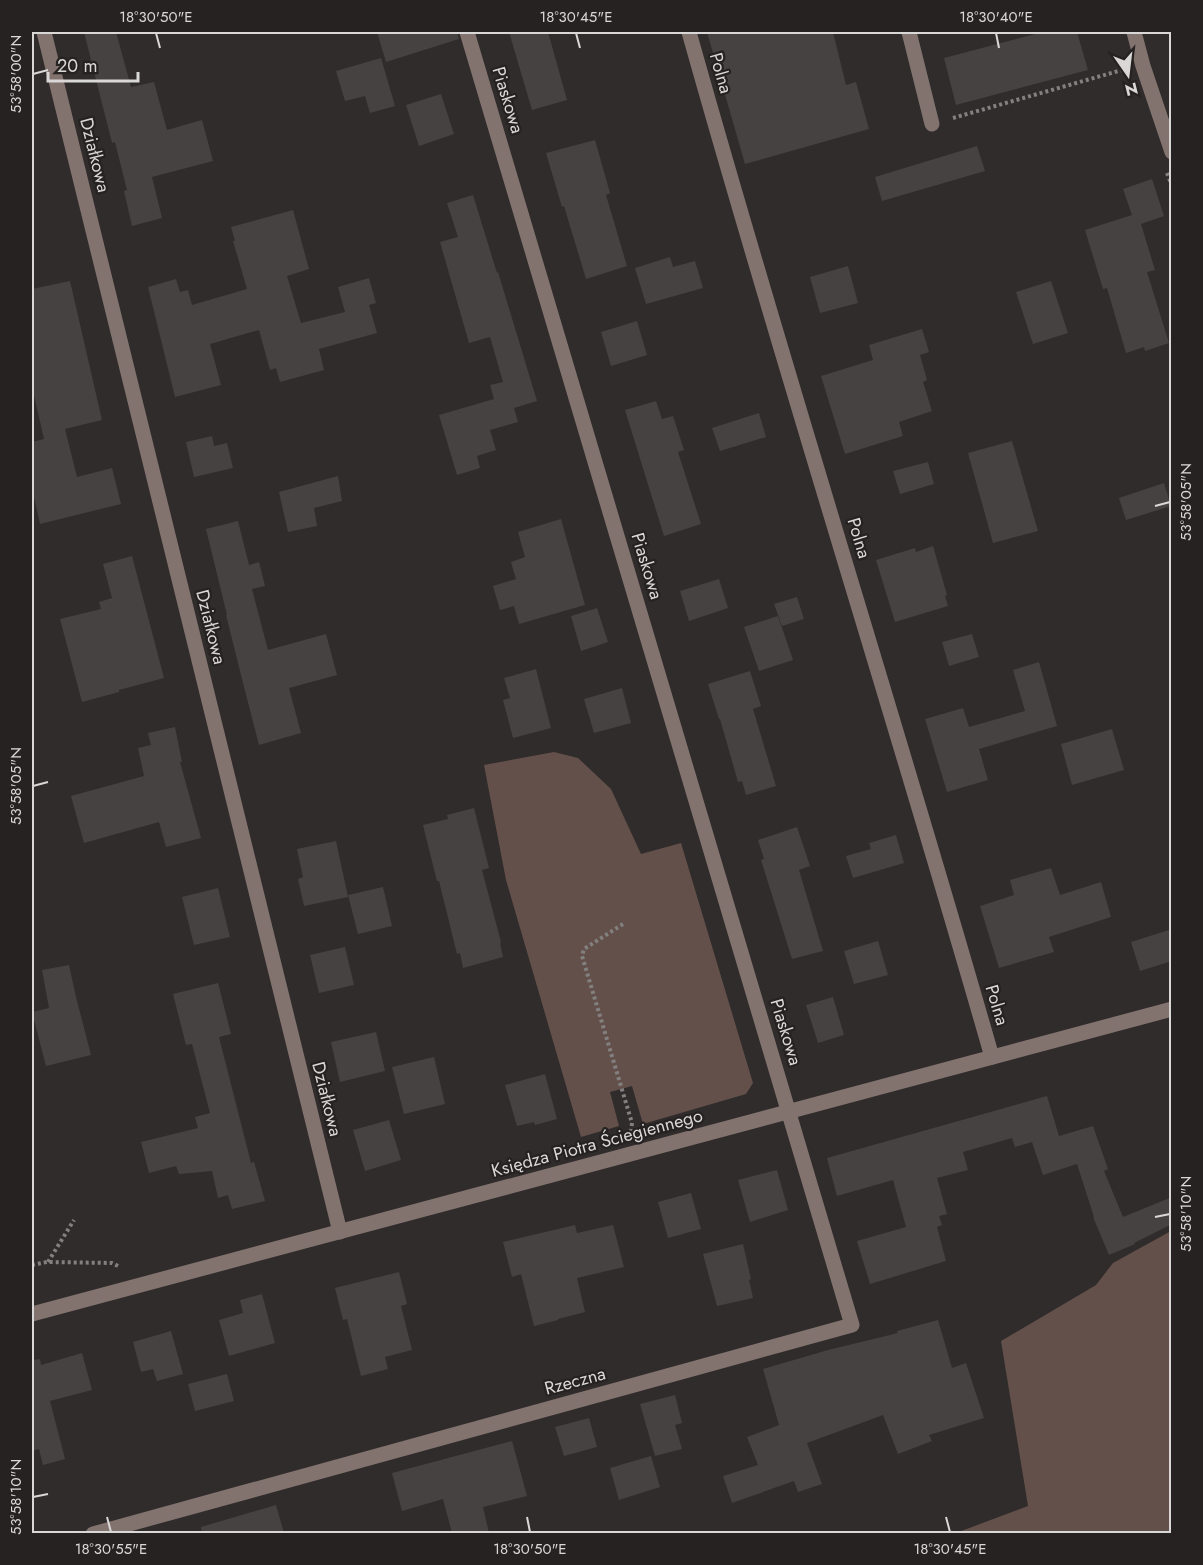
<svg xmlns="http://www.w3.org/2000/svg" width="1203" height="1565" viewBox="0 0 1203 1565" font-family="Jost,sans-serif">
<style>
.green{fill:#64504a}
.building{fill:#464241}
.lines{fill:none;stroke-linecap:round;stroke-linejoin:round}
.path{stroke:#838180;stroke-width:4;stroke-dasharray:3 3;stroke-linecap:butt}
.minor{stroke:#83736f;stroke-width:15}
.ticks{fill:none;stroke:#dad8d7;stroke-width:2}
.labels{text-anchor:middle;stroke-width:4.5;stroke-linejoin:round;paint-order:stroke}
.street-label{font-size:18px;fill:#dad8d7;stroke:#252221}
.neatline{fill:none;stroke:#dad8d7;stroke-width:2}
.ticks-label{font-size:15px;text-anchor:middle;fill:#dad8d7}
</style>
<rect width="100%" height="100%" fill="#2f2c2b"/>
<!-- green -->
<g class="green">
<path d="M554,752l24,6 33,31 30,65 40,-11 72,240 -7,11 -103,30 -11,-38 -22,6 9,34 -38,11 -75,-257 -22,-115z"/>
<path d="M1171,1231v302h-215l72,-27 -27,-165 95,-56 17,-22z"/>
</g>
<!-- building -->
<g class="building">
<path d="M84,32h32l15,55 23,-5 13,48 35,-10 11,41 -61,16 10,41 -30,8 -8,-35 3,-1 -12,-48 -3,1z"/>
<path d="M377,32h80l2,7 -73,23z"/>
<path d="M509,32h39l19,68 -35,10z"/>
<path d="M707,32h126l13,53 10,-3 13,47 -124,35z"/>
<path d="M1043,32h34l11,38 -132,35 -12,-47z"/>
<path d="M381,58l14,48 -25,7 -5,-17 -20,5 -9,-30z"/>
<path d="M441,94l13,40 -35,12 -13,-41z"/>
<path d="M595,140l15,53 -4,2 21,71 -41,13 -22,-73 -2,1 -16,-54z"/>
<path d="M977,146l8,25 -103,30 -7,-24z"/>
<path d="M1152,179l12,37 -23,8 14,46 -8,2 22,71 -24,8 -1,-4 -18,6 -19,-65 -4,1 -18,-59 47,-15 -9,-26z"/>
<path d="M473,195l24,78 1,-1 39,129 -23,7 4,14 -28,8 6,20 -19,6 3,12 -23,7 -18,-60 55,-16 -4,-14 13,-3 -13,-45 -21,6 -29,-101 18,-5 -11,-34z"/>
<path d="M293,210l16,59 -22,7 14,47 44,-11 -7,-25 31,-9 7,25 -7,2 8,28 -58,16 5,21 -44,12 -4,-14 -6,2 -11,-40 -49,14 11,41 -46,12 -27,-110 28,-8 4,13 8,-2 4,15 55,-16 -14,-48h2l-4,-14z"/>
<path d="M670,257l3,10 22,-6 8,27 -57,16 -11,-36z"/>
<path d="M848,266l10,37 -38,10 -10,-36z"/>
<path d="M70,281l32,139 -37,9 12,48 35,-9 9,36 -81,20 -8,-36v-46l12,-3 -12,-52v-98z"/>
<path d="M1051,281l17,52 -35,11 -17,-52z"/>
<path d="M637,321l10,34 -36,11 -10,-34z"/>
<path d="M922,329l7,23 -9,3 7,25 -4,2 9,29 -33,11 4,14 -58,18 -24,-78 52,-16 -4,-15z"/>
<path d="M656,401l6,18 11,-3 11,34 -6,2 23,72 -37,12 -39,-126z"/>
<path d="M759,413l7,24 -46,14 -8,-23z"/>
<path d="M212,436l2,10 13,-3 6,25 -39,9 -8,-35z"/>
<path d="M1012,441l26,90 -45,12 -25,-90z"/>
<path d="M928,462l6,22 -34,10 -7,-23z"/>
<path d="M338,476l4,25 -28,7 3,18 -29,6 -9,-40z"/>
<path d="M1164,483l7,23 -45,14 -7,-22z"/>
<path d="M561,519l24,86 -66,19 -5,-18 -14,4 -7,-24 23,-7 -5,-17 14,-5 -7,-25z"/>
<path d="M238,521l11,44 10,-3 6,24 -13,3 16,61 58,-16 11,41 -48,13 12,45 -42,12 -16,-62 -17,-68h1l-21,-86z"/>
<path d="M933,546l14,49 -2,1 3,10 -53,16 -19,-62 39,-12 1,4z"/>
<path d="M132,556l32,122 -45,12v2l-37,10 -22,-83 41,-10 -2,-7 13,-4 -9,-34z"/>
<path d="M719,579l9,29 -39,13 -9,-30z"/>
<path d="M797,597l7,22 -22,7 -8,-22z"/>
<path d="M597,608l11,34 -27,9 -10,-35z"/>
<path d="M778,616l15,44 -34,11 -15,-44z"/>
<path d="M972,634l7,23 -30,9 -7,-24z"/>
<path d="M1039,662l18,64 -78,23 9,31 -41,12 -22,-73 38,-11 6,19 56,-16 -12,-41z"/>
<path d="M536,669l15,59 -38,10 -10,-38 7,-2 -6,-20z"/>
<path d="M750,671l11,35 -8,3 23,77 -30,9 -4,-14 -4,1 -18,-63h-1l-11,-35z"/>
<path d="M622,688l9,35 -37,10 -10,-34z"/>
<path d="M175,727l7,35h-2l21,76 -35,9 -7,-25 -75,21 -13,-47 73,-20 -6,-28 13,-3 -3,-12z"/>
<path d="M1112,729l12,41 -52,15 -11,-41z"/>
<path d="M474,808l15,60 -7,2 19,72 -1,1 3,14 -40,11 -3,-15 -3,1 -18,-73h-2l-14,-56 25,-6 -1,-4z"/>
<path d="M797,827l13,39 -11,4 24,81 -31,8 -31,-99 3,-1 -6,-19z"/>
<path d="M896,835l8,28 -51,15 -7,-22 25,-7 -2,-6z"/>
<path d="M336,841l12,56 -44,9 -6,-27 5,-2 -6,-28z"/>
<path d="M1051,868l9,27 41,-13 10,35 -62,20 5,15 -55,16 -19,-62 34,-11 -4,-15z"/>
<path d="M383,887l9,39 -34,8 -10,-39z"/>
<path d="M218,888l12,49 -36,8 -12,-48z"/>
<path d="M1172,929v32l-32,10 -9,-29z"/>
<path d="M878,941l10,34 -34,9 -10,-33z"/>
<path d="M345,947l9,38 -35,8 -9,-38z"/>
<path d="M69,965l7,32 15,58 -45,11 -14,-54 17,-4 -7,-38z"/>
<path d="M218,983l13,51 -12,3 32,126 3,-1 11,39 -33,8 -4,-14 -10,3 -6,-27 -33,3 -3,-8 -27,7 -8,-31 57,-14 -3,-11 15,-4 -18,-69 -6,1 -13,-51z"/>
<path d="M833,997l11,38 -26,8 -12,-38z"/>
<path d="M376,1032l9,39 -45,11 -9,-40z"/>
<path d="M434,1057l11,47 -41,10 -12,-47z"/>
<path d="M545,1074l12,45 -22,6 -1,-3 -17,4 -12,-41z"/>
<path d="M1047,1096l12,40 34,-10 15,43 -4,2 19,46 49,-20v27l-38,19 1,1 -26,11 -16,-38h1l-17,-53 -34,11 -11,-33 -17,5 -3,-9 -49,14 5,18 -31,8 10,36 -8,2 3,9 -5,2 9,34 -76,23 -13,-43 49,-14 -13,-47 -56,16 -10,-38z"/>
<path d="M389,1120l12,40 -36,11 -12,-41z"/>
<path d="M777,1170l11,40 -38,12 -12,-42z"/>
<path d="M691,1193l10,36 -33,9 -10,-36z"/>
<path d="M575,1225l2,8 36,-8 11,42 -47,11 8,34 -27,7v1l-24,6 -13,-52 -9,3 -9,-35z"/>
<path d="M743,1244l8,35 -2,1 4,18 -36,8 -14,-52z"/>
<path d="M399,1272l8,32 -6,2 11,44 -27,7 3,12 -27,7 -14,-57 -4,1 -8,-32z"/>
<path d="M262,1294l13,49 -46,13 -10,-36 24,-7 -3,-13z"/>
<path d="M938,1320l14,48 14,-5 18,55 -55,17 3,6 -34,13 -15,-39 -76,28 15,41 -24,8 -4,-11 -62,22 -9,-27 35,-11 -11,-28 32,-12 -16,-56 65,-19 70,-17 -1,-2z"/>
<path d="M171,1331l12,43 -26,7 -4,-12 -12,3 -8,-30z"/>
<path d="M82,1353l10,37 -42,11 15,58 -22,6 -4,-16 -7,2v-91l8,-1 1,6z"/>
<path d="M227,1374l7,27 -39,10 -7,-27z"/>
<path d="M675,1395l7,28 -7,2 7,24 -27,7 -15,-52z"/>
<path d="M589,1418l8,29 -33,9 -9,-29z"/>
<path d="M512,1441l15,55 -44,11 6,26h-37l-9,-34 -41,12 -10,-38z"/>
<path d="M651,1456l9,31 -41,13 -9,-32z"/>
<path d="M276,1505l8,28h-82l-1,-6z"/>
</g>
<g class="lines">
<!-- path -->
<g class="path">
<path d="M953,118l169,-48"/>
<path d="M1167,173l5,13"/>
<path d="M623,924l-39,25 -2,7 50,167 -1,9"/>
<path d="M48,1262l26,-42"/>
<path d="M32,1265l15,-3 65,1 8,4"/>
</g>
<!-- minor -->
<g class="minor">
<path d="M44,32l296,1200"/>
<path d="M689,32c96,343 205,682 303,1025"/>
<path d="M909,32l23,92"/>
<path d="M1134,32l9,34 29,86"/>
<path d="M32,1314l1140,-305"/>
<path d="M93,1534l759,-209 -385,-1293"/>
</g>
</g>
<!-- ticks -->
<path class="ticks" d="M156,33l4,15M576,33l4,15M996,33l3,15M33,74l15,-4M1155,506l15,-4M33,786l15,-4M1155,1217l15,-3M33,1497l15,-3M107,1517l4,15M527,1517l3,15M946,1517l4,15"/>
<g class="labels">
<!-- street labels -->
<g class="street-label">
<text transform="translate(721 73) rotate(74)" y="6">Polna</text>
<text transform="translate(508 100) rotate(73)" y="6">Piaskowa</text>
<text transform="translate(95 155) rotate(76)" y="6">Działkowa</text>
<text transform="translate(859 538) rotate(73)" y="6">Polna</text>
<text transform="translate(647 566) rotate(73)" y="6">Piaskowa</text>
<text transform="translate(211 627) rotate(76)" y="6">Działkowa</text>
<text transform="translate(997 1005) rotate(73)" y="6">Polna</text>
<text transform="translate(786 1032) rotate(73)" y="6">Piaskowa</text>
<text transform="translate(327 1099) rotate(76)" y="6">Działkowa</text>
<text transform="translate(597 1143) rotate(-15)" y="6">Księdza Piotra Ściegiennego</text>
<text transform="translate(575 1381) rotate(-15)" y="6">Rzeczna</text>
</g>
</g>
<!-- border -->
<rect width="1203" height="1565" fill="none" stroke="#252221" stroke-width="66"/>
<!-- north arrow -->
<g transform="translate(1128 75) rotate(166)" stroke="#252221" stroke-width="4.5" paint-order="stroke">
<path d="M0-4.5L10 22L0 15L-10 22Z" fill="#dad8d7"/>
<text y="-9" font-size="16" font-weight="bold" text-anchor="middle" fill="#dad8d7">N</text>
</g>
<!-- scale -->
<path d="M48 72v9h90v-9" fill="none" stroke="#dad8d7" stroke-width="3"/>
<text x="57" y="72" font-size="18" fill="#dad8d7" stroke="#252221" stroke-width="4.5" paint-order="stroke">20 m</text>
<rect x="33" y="33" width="1137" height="1499" class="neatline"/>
<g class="ticks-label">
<text x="156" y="22">18°30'50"E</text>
<text x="576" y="22">18°30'45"E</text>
<text x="996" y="22">18°30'40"E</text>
<text transform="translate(16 74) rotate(-90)" y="5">53°58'00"N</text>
<text transform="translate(1186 502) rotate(-90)" y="5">53°58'05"N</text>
<text transform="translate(16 786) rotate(-90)" y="5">53°58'05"N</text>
<text transform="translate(1186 1214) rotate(-90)" y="5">53°58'10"N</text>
<text transform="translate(16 1497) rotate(-90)" y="5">53°58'10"N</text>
<text x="111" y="1554">18°30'55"E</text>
<text x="530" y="1554">18°30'50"E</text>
<text x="950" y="1554">18°30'45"E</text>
</g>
</svg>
